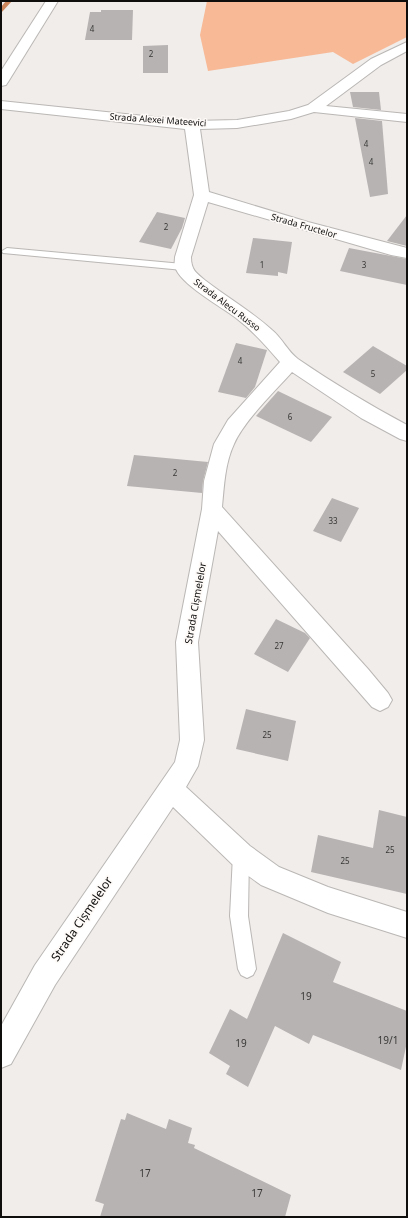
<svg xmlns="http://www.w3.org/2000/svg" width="408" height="1218" viewBox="0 0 408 1218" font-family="'Noto Sans',sans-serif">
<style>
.green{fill:#f7b996}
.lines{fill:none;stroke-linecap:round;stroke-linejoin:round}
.stream{fill:#ce865c;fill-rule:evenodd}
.building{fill:#b6b3b2}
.lane-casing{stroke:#bab7b5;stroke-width:2}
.street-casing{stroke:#bab7b5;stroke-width:2}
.lane{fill:#fff;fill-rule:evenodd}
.street{fill:#fff;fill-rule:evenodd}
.labels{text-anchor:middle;stroke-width:3.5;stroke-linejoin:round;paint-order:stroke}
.number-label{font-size:8px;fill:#393736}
.far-street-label{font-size:9px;fill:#0f0e0d;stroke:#fdfaf8}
.street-label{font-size:10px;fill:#0f0e0d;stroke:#fdfaf8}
.near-number-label{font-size:10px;fill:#393736}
.near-street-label{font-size:12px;fill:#0f0e0d;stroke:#fdfaf8}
</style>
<rect width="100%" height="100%" fill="#f0edeb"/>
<!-- green -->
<path class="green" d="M207,1h200v36l-54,27 -20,-12 -125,19 -8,-36z"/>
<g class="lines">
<!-- stream -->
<path class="stream" d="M6,1h6l-11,12v-6z"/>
</g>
<!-- building -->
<g class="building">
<path d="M101,10h32l-1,30h-47l5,-28h11z"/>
<path d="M168,45v28h-25v-27z"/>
<path d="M350,92h29l2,18 -28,-3z"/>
<path d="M355,118l27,3 6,73 -18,3z"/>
<path d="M157,212l28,6 -3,10 -11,21 -32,-7z"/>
<path d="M407,215v31l-20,-5z"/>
<path d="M253,238l39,4 -5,32 -9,-2v4l-32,-3z"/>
<path d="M349,248l58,11v26l-67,-14z"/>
<path d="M236,343l31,7 -12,37 -9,11 -28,-6z"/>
<path d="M373,346l34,20v4l-27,24 -37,-22z"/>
<path d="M278,391l54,26 -21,25 -55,-26z"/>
<path d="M134,455l74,7 -5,19 -1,12 -75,-7z"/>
<path d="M332,498l27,10 -18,34 -28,-11z"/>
<path d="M276,619l29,14 5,5 -22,34 -34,-18z"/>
<path d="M246,709l50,12 -8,40 -52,-12z"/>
<path d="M379,810l28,7v77l-96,-22 7,-37 55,13z"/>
<path d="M283,933l58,29 -8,20 74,29v31l-6,28 -88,-35 -4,9 -34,-18 -27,61 -22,-13 4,-8 -21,-13 21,-44 17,10z"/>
<path d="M127,1113l39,16 3,-10 23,9 -4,15 7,2 -1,3 97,47 -6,22h-185l4,-13 -9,-3 26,-82 4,1z"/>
</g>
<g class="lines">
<!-- lane casing -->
<g class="lane-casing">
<g id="lane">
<path d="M7,248l176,16 5,3 -5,3 -180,-17 -1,-2z"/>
<path d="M241,847l6,2 2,6 -1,61 8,53 -3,6 -6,3 -6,-3 -3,-6 -8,-53 3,-61 2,-6z"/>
</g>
</g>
<!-- street casing -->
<g class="street-casing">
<g id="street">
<path d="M46,1h12l-50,81 -2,3 -5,1v-15z"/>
<path d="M407,42v9l-26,14 -55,41 81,8v8l-93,-10 -23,7 -54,9 -37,1 9,63 99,30 99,26v10l-16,-3 -183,-53 -17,55c0,13 5,16 15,24 22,17 45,30 66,49 10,8 16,22 26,29 35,24 72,46 109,66v16l-7,-2 -39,-21 -69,-46c-17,19 -48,49 -58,72 -9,19 -10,42 -12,63l146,162 20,24 4,7 -4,7 -8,4 -8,-4 -154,-176 -20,111 6,98 -6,26 -12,21 64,59 29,21 49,20 79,25v26l-79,-25 -67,-28 -29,-21 -59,-57 -118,178 -44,79 -10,4v-42l34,-61 140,-203 5,-22 -4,-98 26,-133 2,-28 10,-37 14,-24 52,-58c-14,-16 -27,-31 -44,-44 -14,-11 -58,-35 -61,-52 -1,-2 0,-6 0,-9l19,-62 -9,-66 -184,-20v-8l191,20 45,-1 52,-9 19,-6 63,-46z"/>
</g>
</g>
<!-- lane -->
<use href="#lane" class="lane"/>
<!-- street -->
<use href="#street" class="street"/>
</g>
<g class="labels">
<!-- number labels -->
<g class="number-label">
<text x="92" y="32">4</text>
<text x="151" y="57">2</text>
<text x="366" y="147">4</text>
<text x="371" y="165">4</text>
<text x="166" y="230">2</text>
<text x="262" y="268">1</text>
<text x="364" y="268">3</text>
<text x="240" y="364">4</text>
<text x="373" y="377">5</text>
<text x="290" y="420">6</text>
<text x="175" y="476">2</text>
<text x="333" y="524">33</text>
<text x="279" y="649">27</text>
<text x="267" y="738">25</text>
<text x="390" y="853">25</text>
<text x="345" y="864">25</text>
</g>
<!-- far-street labels -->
<g class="far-street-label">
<text transform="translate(158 120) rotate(4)" y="3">Strada Alexei Mateevici</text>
<text transform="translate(304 226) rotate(16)" y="3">Strada Fructelor</text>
<text transform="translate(227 305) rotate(37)" y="3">Strada Alecu Russo</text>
</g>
<!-- street labels -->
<g class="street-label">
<text transform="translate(195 603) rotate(-80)" y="4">Strada Cișmelelor</text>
</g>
<!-- near-number labels -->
<g class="near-number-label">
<text x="306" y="1000">19</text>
<text x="388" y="1044">19/1</text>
<text x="241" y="1047">19</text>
<text x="145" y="1177">17</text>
<text x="257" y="1197">17</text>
</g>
<!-- near-street labels -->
<g class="near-street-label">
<text transform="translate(82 919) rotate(-56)" y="4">Strada Cișmelelor</text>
</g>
</g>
<!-- border -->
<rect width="408" height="1218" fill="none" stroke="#0f0e0d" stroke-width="4"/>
</svg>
